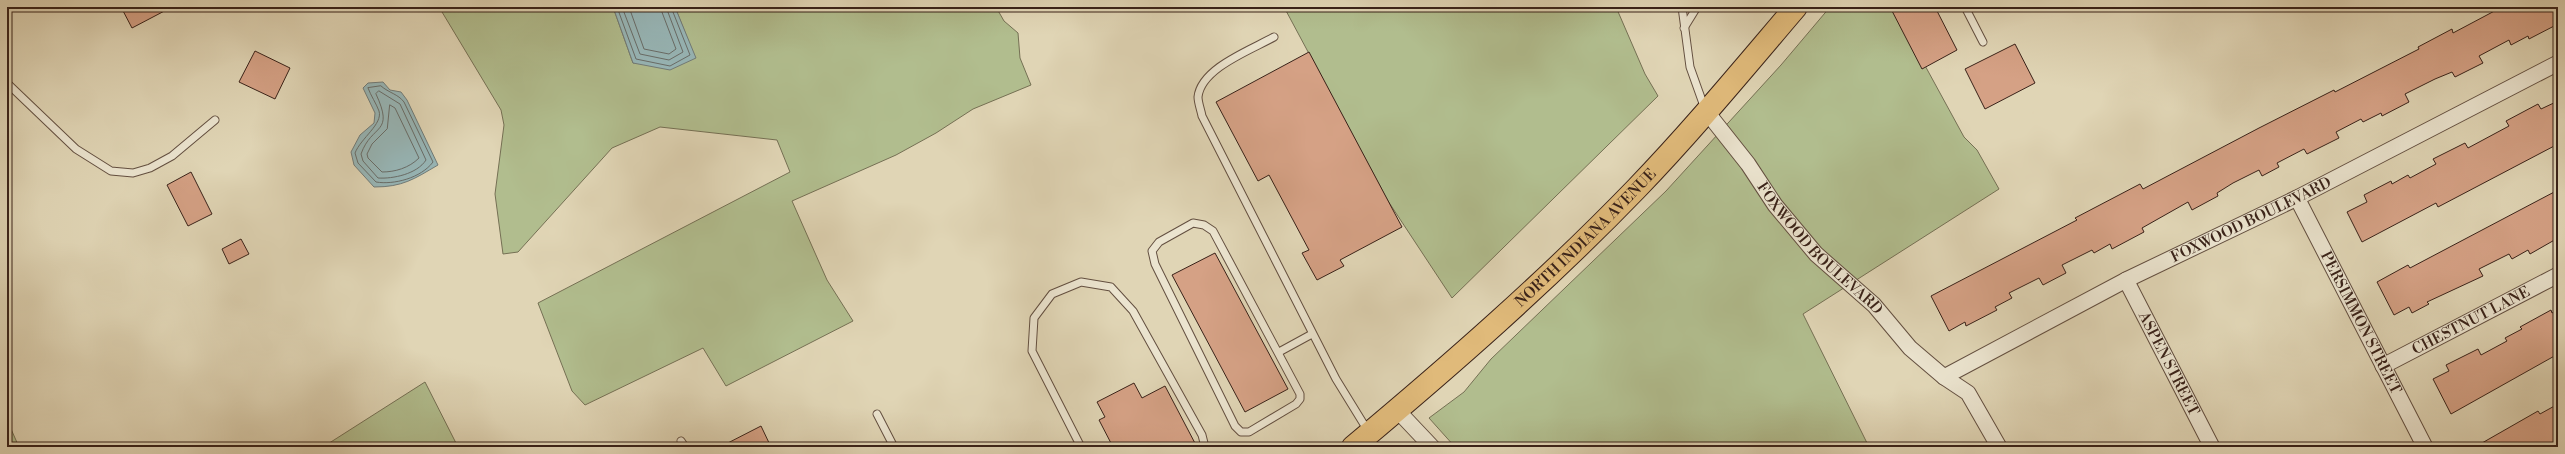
<svg xmlns="http://www.w3.org/2000/svg" width="2565" height="454" viewBox="0 0 2565 454" font-family="'Libre Bodoni',serif">
<style>
.green{fill:#b1bd8e;stroke:#757054}
.water{fill:#97b6b7;stroke:#717b78}
.lines{fill:none;stroke-linecap:round;stroke-linejoin:round}
.shore{stroke:#686c68;stroke-width:1}
.building{fill:#d5a185;stroke:#392219}
.service-casing{stroke:#634f40;stroke-width:9}
.minor-casing{stroke:#634f40;stroke-width:17}
.primary-casing{stroke:#392219;stroke-width:24}
.path{stroke:#392219;stroke-width:2.5;stroke-dasharray:1 2;stroke-linecap:butt}
.service{stroke:#ebe4cf;stroke-width:7}
.minor{stroke:#ebe4cf;stroke-width:15}
.primary{stroke:#e0ba7a;stroke-width:22}
.labels{text-anchor:middle;stroke-width:3.5;stroke-linejoin:round;paint-order:stroke}
.street-label{font-size:15px;fill:#392219;stroke:#ebe4cf}
</style>
<rect width="100%" height="100%" fill="#e0d5b5"/>
<filter id="stains"><feTurbulence type="fractalNoise" baseFrequency=".005" numOctaves="4"/><feColorMatrix values="0 0 0 0 .2 0 0 0 0 .09 0 0 0 0 .02 0 0 0 .5 -.17"/></filter>
<radialGradient id="worn" r=".72"><stop offset=".6" stop-color="#630" stop-opacity="0"/><stop offset="1" stop-color="#630" stop-opacity=".3"/></radialGradient>
<!-- green -->
<g class="green">
<path d="M439,7h174l20,56 62,-5 -20,-51h321l8,14 14,12 2,25 11,27 -58,24 -37,24 -40,22 -104,46 35,79 26,41 -127,65 -23,-38 -118,57 -13,-14 -34,-88 252,-131 -13,-32 -117,-13 -48,21 -94,104 -15,2 -8,-60 9,-69 -3,-15z"/>
<path d="M1284,7h332l29,67 13,22 -206,202 -64,-97z"/>
<path d="M1830,7h63l71,130 13,13 22,39 -196,125 66,133h-414l-26,-29 35,-26 27,-33 175,-168 115,-126z"/>
<path d="M425,382l33,65h-135z"/>
<path d="M7,420l12,27h-12z"/>
</g>
<!-- water -->
<g class="water">
<path d="M613,7h62l21,51 -26,12 -37,-7z"/>
<path d="M383,82l7,8 11,2 6,8 31,65c-24,14 -35,22 -64,22l-20,-22 -3,-13 9,-17 14,-12 1,-10 -12,-25 5,-5z"/>
</g>
<g class="lines">
<!-- shore -->
<g class="shore">
<path d="M617,7l19,52 34,7 20,-11 -19,-48"/>
<path d="M622,7l18,47 29,6 14,-8 -17,-45"/>
<path d="M629,7l15,42 25,5 7,-5 -16,-42"/>
<path d="M381,86c8,7 17,8 23,16l29,60c-12,16 -39,23 -57,20l-18,-19 -3,-10c6,-15 28,-29 24,-42 -3,-8 -8,-15 -11,-23z"/>
<path d="M379,91l21,13 26,56c-9,14 -33,19 -48,18l-15,-17 -2,-7c11,-31 34,-19 15,-60z"/>
<path d="M390,105l5,3 24,50c-10,10 -24,14 -37,14l-14,-14 -1,-4 5,-10 15,-15z"/>
</g>
</g>
<!-- building -->
<g class="building">
<path d="M121,7h51l-40,21z"/>
<path d="M1890,7h45l22,43 -35,19z"/>
<path d="M2502,7h56v17l-29,15 -1,-3 -17,9 -2,-5 -30,16 4,7 -28,14 -3,-5 -17,7 -30,15 4,8 -27,14 -1,-3 -18,9 -2,-3 -25,13 3,6 -32,16 -3,-5 -27,14 2,4 -17,9 -3,-6 -26,13 -16,10 1,3 -26,14 -4,-8 -46,26 2,4 -32,17 -2,-5 -16,9 -2,-3 -30,15 4,8 -23,12 -4,-7 -30,15 3,5 -17,9 2,3 -31,16 -1,-4 -16,9 -18,-35 146,-76 -2,-2 65,-34 3,5 116,-61 75,-38 1,2 84,-43 -1,-2 34,-18 1,4z"/>
<path d="M2015,44l20,39 -50,26 -20,-40z"/>
<path d="M255,51l35,17 -15,31 -36,-17z"/>
<path d="M1309,52l93,175 -62,33 4,6 -27,14 -15,-27 7,-3 -40,-75 -11,6 -42,-79z"/>
<path d="M2558,101v43l-120,63 -2,-4 -74,39 -15,-30 20,-10 -3,-7 27,-14 1,3 16,-9 2,3 26,-14 -3,-5 32,-16 3,5 41,-22 -3,-5 32,-17 3,5z"/>
<path d="M191,172l21,42 -24,12 -21,-41z"/>
<path d="M2558,190v48l-28,16 -2,-4 -16,9 -3,-5 -30,15 4,7 -56,26 2,2 -17,9 -3,-6 -15,8 -17,-33 31,-17 2,3z"/>
<path d="M241,239l8,15 -20,10 -7,-15z"/>
<path d="M1215,253l73,136 -43,23 -73,-137z"/>
<path d="M2551,310l1,3 6,-3v44l-107,60 -18,-35 16,-8 -3,-6 32,-16 3,6 26,-14 -2,-3 17,-9 -2,-2z"/>
<path d="M1134,383l8,15 23,-12 32,61h-84l-14,-27 6,-3 -8,-15z"/>
<path d="M2558,404v43h-83l63,-36 2,3z"/>
<path d="M761,426l10,21h-51z"/>
</g>
<g class="lines">
<!-- service casing -->
<g class="service-casing">
<g id="service">
<path d="M1682,7l8,60 15,42"/>
<path d="M1965,7l18,35"/>
<path d="M1684,28l13,-21"/>
<path d="M1274,37c-23,13 -73,31 -76,60 0,6 3,13 4,19l134,263 32,52"/>
<path d="M7,83l69,66 35,22 22,2 17,-5 22,-12 43,-36"/>
<path d="M1193,223l11,2 9,6 87,163v5l-4,5 -47,28h-8l-6,-6 -80,-162 -3,-13 7,-9z"/>
<path d="M1279,352l33,-18"/>
<path d="M877,414l17,33"/>
<path d="M681,441l4,6"/>
<path d="M1081,447l-49,-96 2,-33 18,-24 29,-12 30,5 22,24 69,124 3,12"/>
</g>
</g>
<!-- minor casing -->
<g class="minor-casing">
<g id="minor">
<path id="s1" d="M1706,111l42,53 27,41 41,49 58,51 36,43 34,29 24,16 31,54"/>
<path id="s2" d="M2297,198l128,249"/>
<path id="s3" d="M2126,280l86,167"/>
<path id="s4" d="M2383,366l175,-91"/>
<path id="s5" d="M1944,377l182,-97 171,-82 261,-135"/>
<path d="M1397,410l35,37"/>
</g>
</g>
<!-- primary casing -->
<g class="primary-casing">
<g id="primary">
<path id="s6" d="M1353,447c98,-82 194,-166 283,-258 56,-58 108,-121 160,-182"/>
</g>
</g>
<!-- path -->
<path class="path" d="M2294,7l10,2 6,-2"/>
<!-- service -->
<use href="#service" class="service"/>
<!-- minor -->
<use href="#minor" class="minor"/>
<!-- primary -->
<use href="#primary" class="primary"/>
</g>
<g class="labels">
<!-- street labels -->
<g class="street-label">
<text dy="5" stroke="none"><textPath href="#s5" startOffset="345">FOXWOOD BOULEVARD</textPath></text>
<text dy="5" stroke="none"><textPath href="#s6" startOffset="313">NORTH INDIANA AVENUE</textPath></text>
<text dy="5" stroke="none"><textPath href="#s1" startOffset="179">FOXWOOD BOULEVARD</textPath></text>
<text dy="5" stroke="none"><textPath href="#s4" startOffset="99">CHESTNUT LANE</textPath></text>
<text dy="5" stroke="none"><textPath href="#s2" startOffset="140">PERSIMMON STREET</textPath></text>
<text dy="5" stroke="none"><textPath href="#s3" startOffset="94">ASPEN STREET</textPath></text>
</g>
</g>
<!-- margin -->
<rect width="2565" height="454" fill="none" stroke="#e0d5b5" stroke-width="24"/>
<rect x="8" y="8" width="2549" height="438" fill="none" stroke="#392219" stroke-width="2"/>
<rect x="12" y="12" width="2541" height="430" fill="none" stroke="#392219"/>
<rect width="100%" height="100%" filter="url(#stains)"/>
<rect width="100%" height="100%" fill="url(#worn)"/>
</svg>
